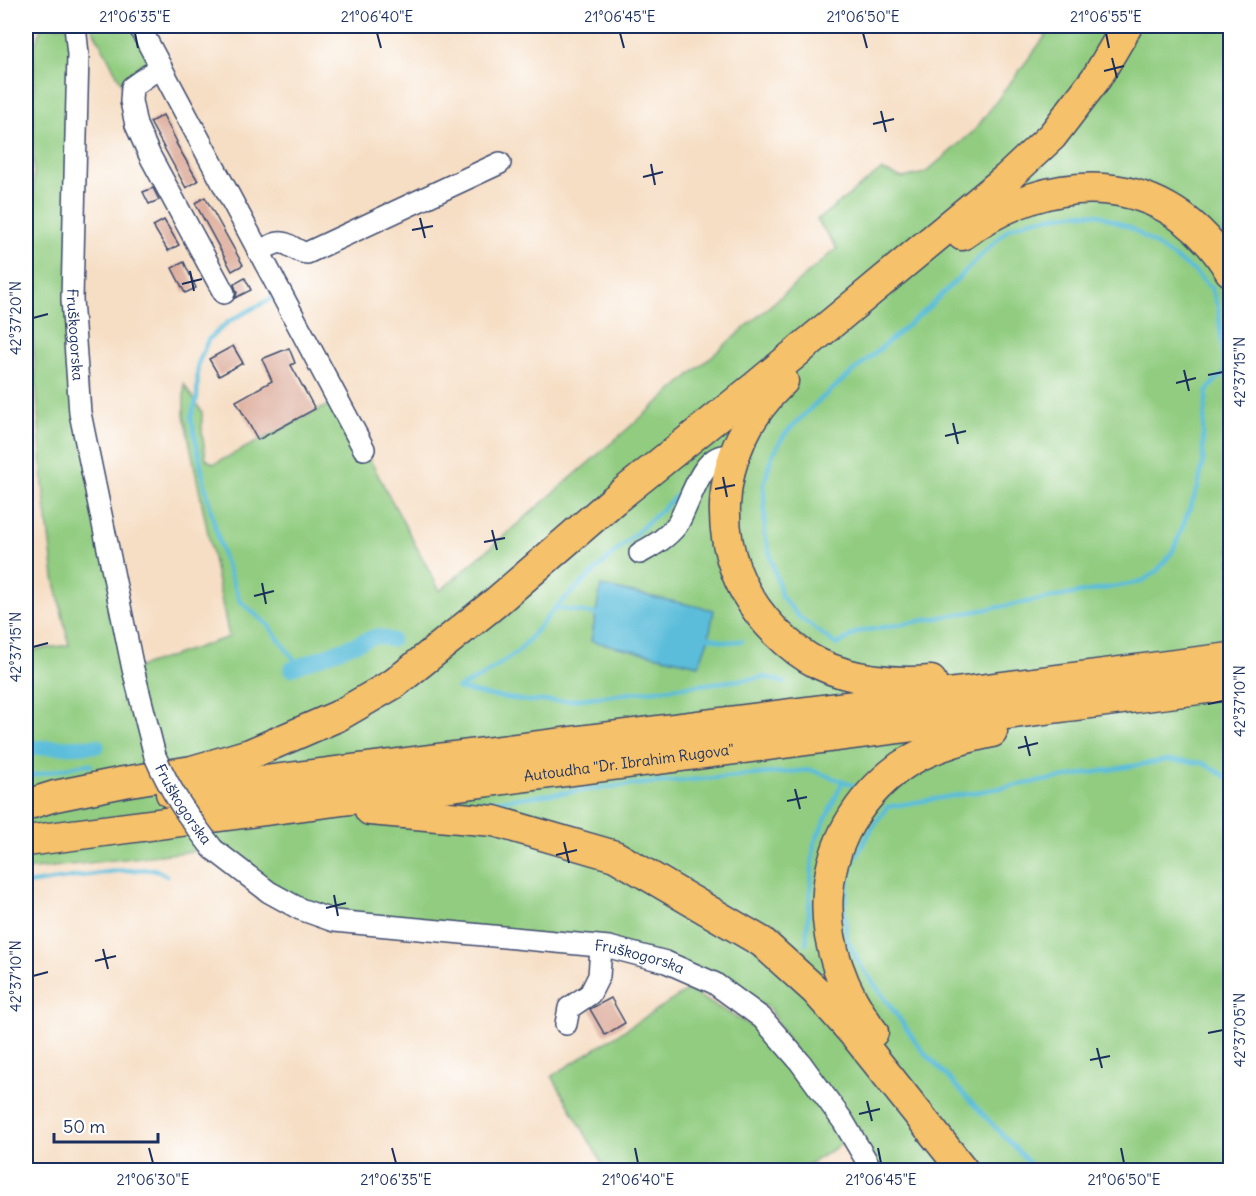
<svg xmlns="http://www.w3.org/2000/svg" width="1256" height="1196" viewBox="0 0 1256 1196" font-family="Delius,sans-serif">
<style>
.green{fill:#91cc80;stroke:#567e6f;stroke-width:1.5}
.water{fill:#5cbdda;stroke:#3c769c;stroke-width:1.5}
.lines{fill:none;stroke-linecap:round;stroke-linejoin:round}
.stream{stroke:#5cbdda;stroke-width:4.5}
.canal{stroke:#5cbdda;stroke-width:15}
.building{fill:#dcab9a}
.minor-casing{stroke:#3c496d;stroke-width:24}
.highway-casing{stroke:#3c496d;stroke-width:33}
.minor{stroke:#fff;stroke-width:21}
.highway{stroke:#f5c16b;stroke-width:30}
.minor-bridge-casing{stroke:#3c496d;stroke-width:24;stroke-linecap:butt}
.minor-bridge{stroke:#fff;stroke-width:21}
.ticks{fill:none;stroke:#1b2f5e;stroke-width:2}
.labels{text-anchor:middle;stroke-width:4.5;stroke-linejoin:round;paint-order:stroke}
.street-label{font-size:15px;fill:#1b2f5e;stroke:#fff}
.neatline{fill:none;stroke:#1b2f5e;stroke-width:2}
.ticks-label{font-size:15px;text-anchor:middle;fill:#1b2f5e}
</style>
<rect width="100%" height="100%" fill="#fff"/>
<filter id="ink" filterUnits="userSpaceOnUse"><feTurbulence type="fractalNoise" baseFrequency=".0167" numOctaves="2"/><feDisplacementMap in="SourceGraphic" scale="12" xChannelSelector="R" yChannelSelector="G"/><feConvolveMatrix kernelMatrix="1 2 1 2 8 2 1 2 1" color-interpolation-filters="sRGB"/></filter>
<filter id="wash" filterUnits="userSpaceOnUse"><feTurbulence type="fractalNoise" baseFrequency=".008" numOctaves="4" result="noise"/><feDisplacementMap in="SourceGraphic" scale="24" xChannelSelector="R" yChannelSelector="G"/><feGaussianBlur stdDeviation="1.35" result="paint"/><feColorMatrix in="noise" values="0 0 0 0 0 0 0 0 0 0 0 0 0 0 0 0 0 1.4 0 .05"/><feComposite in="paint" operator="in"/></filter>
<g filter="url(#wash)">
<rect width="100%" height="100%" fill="#f6dec4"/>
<!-- green -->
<g class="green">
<path d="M42,26h33l-3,273 61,370 96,-32 -45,-222v-31l18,28v20l4,27 8,5 124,-64 102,191 397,-343 -20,-28 64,-50 22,8 22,-5 49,-42 79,-105h177v1144h-358l-72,-108 -31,-54 -55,-25 -47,-26 -333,-36 -121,-72 -187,21v-219l43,-6 -15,-68 -11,-91 -10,-150 1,-289z"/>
<path d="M91,26h48l21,41 -29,34z"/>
<path d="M688,990l67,38 79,93 14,19 -48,30h-194l-54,-94z"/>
</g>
<!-- water -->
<path class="water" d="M601,586l113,24 -5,27 -10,28 -108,-24z"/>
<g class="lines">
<!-- stream -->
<g class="stream">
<path d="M273,295l1,2 -46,25 -20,18 -10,24 -1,34 -6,19 16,78 16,61 17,45 29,25 30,40"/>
<path d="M1225,372l-7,-65 -7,-19 -17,-17 -63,-43 -34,-14 -19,-1 -47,7 -23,9 -80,79 -114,97 -29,29 -13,21 -8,29 1,52 17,61 17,20 38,28 20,-13 284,-50 16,-11 16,-20 25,-64 5,-25v-34l4,-37 8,-10 15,-11"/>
<path d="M555,608l130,-120"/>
<path d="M709,637l16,5 17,-1"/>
<path d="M458,688l28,7 42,6h35l203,-24 19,6"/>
<path d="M458,688l23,-11 38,-26 36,-43 41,6"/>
<path d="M26,777l59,-13 6,1"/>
<path d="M467,804l161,-19 183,-15 42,15"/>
<path d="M26,884l89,-13 39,-2 13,7"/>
<path d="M806,944l8,-100 29,-63"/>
<path d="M1036,1170l-114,-120 -63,-87 -12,-24 -3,-32 7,-42 22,-38 14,-20 281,-47 35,3 27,16"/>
</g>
<!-- canal -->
<g class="canal">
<path d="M291,669l85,-33 16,4"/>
<path d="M26,748l71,-2"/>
</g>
</g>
<g id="blocks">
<!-- building -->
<g class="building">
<path d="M163,115l14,27 -1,1 22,38 -12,7 -36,-66z"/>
<path d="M153,188l6,12 -10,4 -6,-12z"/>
<path d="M205,197l38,68 -11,6 -37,-68z"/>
<path d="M164,220l15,25 -11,6 -15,-25z"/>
<path d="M184,262l12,26 -11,5 -13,-25z"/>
<path d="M245,278l6,12 -16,8 2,-5 -3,-9z"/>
<path d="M233,346l10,17 -24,13 -10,-17z"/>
<path d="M289,348l6,15 -4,2 24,44 -57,31 -22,-39 36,-20 -10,-22z"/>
<path d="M611,998l14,25 -20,12 -15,-26z"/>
</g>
</g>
</g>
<g filter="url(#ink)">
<use href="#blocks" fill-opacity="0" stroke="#3c496d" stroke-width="1.5"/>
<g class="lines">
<!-- minor casing -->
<g class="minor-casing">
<g id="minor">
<path id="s1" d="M75,26l3,28 -6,245 8,114 53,256 22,87"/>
<path d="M139,26l225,423"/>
<path d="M160,67l-28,20 -1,14 5,24 14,31 74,137"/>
<path d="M258,251c7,-2 14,-7 20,-8 11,-2 18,10 29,10l193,-90"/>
<path d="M640,553c14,-8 27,-15 37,-28 12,-19 22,-64 45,-69l11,4"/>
<path id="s2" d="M213,849l56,43 31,17 34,12 275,26 57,15 48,21 48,35 38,44 43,59 29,49"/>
<path d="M566,1024l3,-16 21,-14 9,-18 2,-28"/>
</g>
</g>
<!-- highway casing -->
<g class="highway-casing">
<g id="highway">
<path d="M962,235c90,-67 206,-67 268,36"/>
<path d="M783,381c-73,69 -79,178 -8,250 12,12 27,25 44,33 33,16 75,20 112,17"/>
<path d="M171,793l1059,-135"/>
<path d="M26,805l29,-9 69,-14 68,-11 58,-17 88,-38 57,-33 100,-80 119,-103 142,-114 251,-208 45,-42 45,-59 30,-51"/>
<path d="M370,810l124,11 121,35 147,86 54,49 40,45 107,134"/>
<path id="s3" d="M26,841l1204,-156"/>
<path d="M873,1032c-63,-83 -64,-189 18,-258 28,-24 67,-35 101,-42"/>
</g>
</g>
<!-- minor -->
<use href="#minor" class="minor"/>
<!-- highway -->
<use href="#highway" class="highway"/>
<!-- minor-bridge casing -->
<g class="minor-bridge-casing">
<g id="minor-bridge">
<path id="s4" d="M155,756c16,37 34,62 58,93"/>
</g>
</g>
<!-- minor-bridge -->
<use href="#minor-bridge" class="minor-bridge"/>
</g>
</g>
<!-- ticks -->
<path class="ticks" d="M135,33l3,15M377,33l4,15M620,33l4,15M863,33l4,15M1106,33l3,15M1112,58l5,20M1104,71l20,-5M881,111l5,21M873,124l21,-5M651,164l4,21M643,177l20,-5M420,218l5,20M412,230l21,-4M190,271l4,20M182,284l20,-5M33,318l15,-4M1184,370l5,21M1208,375l15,-3M1176,383l20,-5M953,423l5,21M945,436l21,-5M723,477l4,20M715,489l20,-4M492,530l5,20M484,542l21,-4M262,583l4,21M254,596l20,-5M33,647l15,-4M1208,704l15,-3M1025,736l5,20M1018,748l20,-5M795,789l5,20M787,801l20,-4M564,842l5,21M556,855l21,-5M334,895l4,21M326,908l20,-5M103,949l5,20M95,961l21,-5M33,976l15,-4M1208,1033l15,-3M1097,1048l5,20M1090,1060l20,-4M867,1101l5,20M859,1114l21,-5M149,1148l4,15M392,1148l4,15M635,1148l3,15M878,1148l3,15M1121,1148l3,15"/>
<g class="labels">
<!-- street labels -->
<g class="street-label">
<text dy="5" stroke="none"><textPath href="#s1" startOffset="309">Fruškogorska</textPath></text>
<text dy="5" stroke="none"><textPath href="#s3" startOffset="608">Autoudha "Dr. Ibrahim Rugova"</textPath></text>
<text dy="5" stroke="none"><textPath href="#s4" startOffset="56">Fruškogorska</textPath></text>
<text dy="5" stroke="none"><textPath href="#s2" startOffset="450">Fruškogorska</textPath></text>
</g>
</g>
<!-- margin -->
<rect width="1256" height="1196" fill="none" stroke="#fff" stroke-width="66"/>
<!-- scale -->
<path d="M54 1133v9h104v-9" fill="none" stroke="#1b2f5e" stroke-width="3"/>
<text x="63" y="1133" font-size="18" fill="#1b2f5e" stroke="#ffffff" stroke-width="4.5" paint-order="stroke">50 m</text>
<rect x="33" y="33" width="1190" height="1130" class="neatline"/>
<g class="ticks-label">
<text x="135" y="22">21°06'35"E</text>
<text x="377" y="22">21°06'40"E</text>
<text x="620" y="22">21°06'45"E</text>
<text x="863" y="22">21°06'50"E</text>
<text x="1106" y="22">21°06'55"E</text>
<text transform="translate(16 318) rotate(-90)" y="5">42°37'20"N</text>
<text transform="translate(1240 372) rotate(-90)" y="5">42°37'15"N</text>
<text transform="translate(16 647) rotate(-90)" y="5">42°37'15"N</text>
<text transform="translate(1240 701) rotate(-90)" y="5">42°37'10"N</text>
<text transform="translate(16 976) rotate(-90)" y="5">42°37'10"N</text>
<text transform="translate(1240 1030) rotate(-90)" y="5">42°37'05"N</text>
<text x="153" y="1185">21°06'30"E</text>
<text x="396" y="1185">21°06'35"E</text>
<text x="638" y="1185">21°06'40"E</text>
<text x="881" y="1185">21°06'45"E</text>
<text x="1124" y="1185">21°06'50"E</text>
</g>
</svg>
